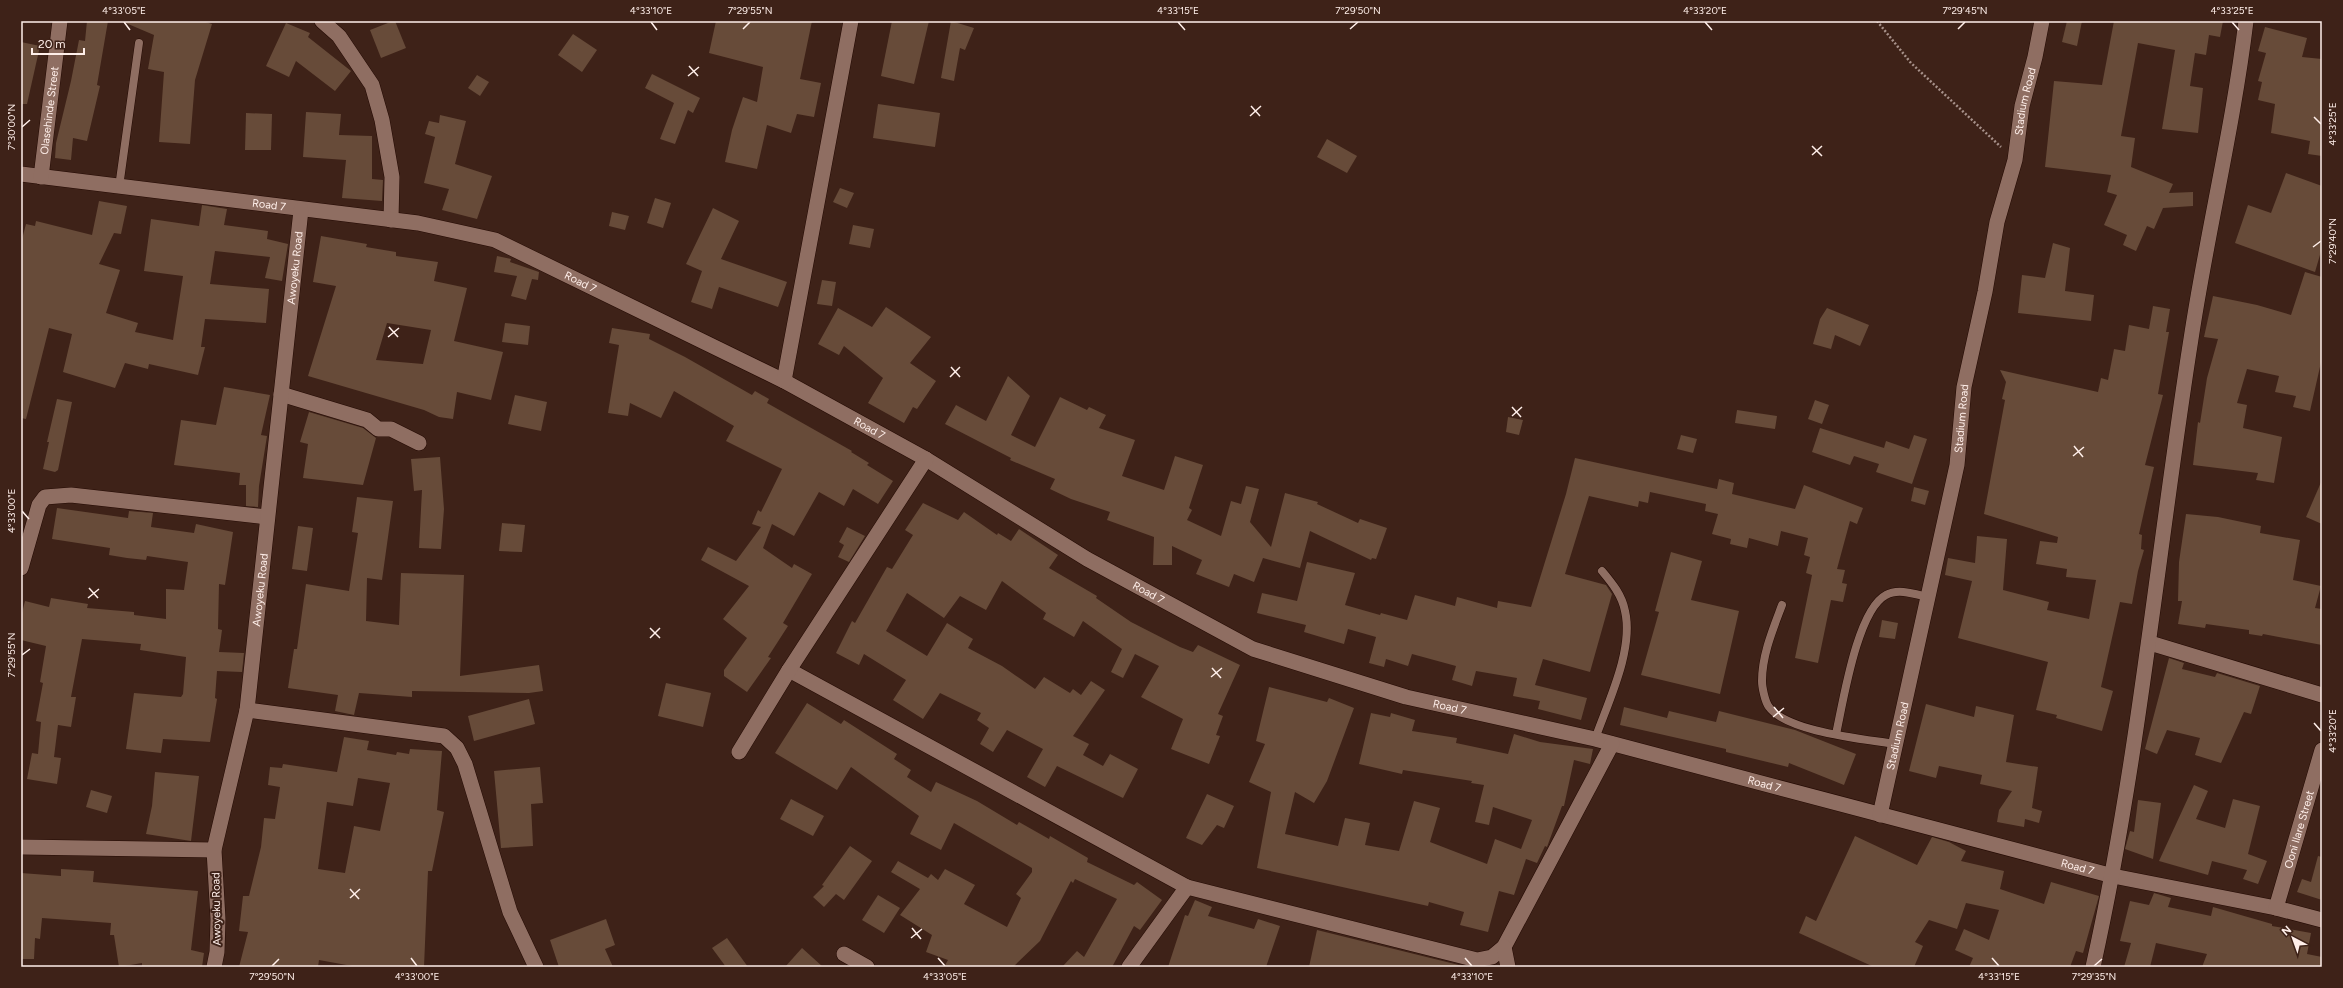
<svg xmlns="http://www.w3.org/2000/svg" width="2343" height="988" viewBox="0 0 2343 988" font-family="Figtree,sans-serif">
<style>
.building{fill:#674b39;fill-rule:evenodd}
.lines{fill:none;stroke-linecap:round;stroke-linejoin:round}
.lane-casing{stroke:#240a03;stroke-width:9}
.street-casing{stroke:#240a03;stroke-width:16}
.path{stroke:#a7918a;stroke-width:2.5;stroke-dasharray:2 2;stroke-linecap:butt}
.lane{stroke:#8f6e62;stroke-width:8}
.street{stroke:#8f6e62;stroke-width:15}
.ticks{fill:none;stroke:#ffefea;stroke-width:1.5}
.labels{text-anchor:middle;stroke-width:4;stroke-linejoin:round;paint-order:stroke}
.street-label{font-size:11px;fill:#ffefea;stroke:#3e2218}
.neatline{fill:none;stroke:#ffefea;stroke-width:1.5}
.ticks-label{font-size:10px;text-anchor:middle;fill:#ffefea}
</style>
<rect width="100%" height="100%" fill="#3e2218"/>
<!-- building -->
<g class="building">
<path d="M87,21h21l-11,64 3,1 -13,55 -14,-3 -2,22 -16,-2 1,-15 15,-62 8,-41 6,1z"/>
<path d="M121,21h81l10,3 -17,56 -5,64 -31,-2 5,-70 -16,-3 6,-34z"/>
<path d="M393,21h2l11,27 -25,10 -11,-28z"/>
<path d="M716,21h96l-12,58 21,4 -7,34 -17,-3 -6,19 -24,-8 -10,44 -32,-7 7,-32 11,-33 14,5 6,-35 -54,-14z"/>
<path d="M892,21h37l-15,63 -33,-8z"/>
<path d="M951,21l23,7 -9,22 -5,-2 -6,33 -13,-3z"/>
<path d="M2067,21h15l-5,25 -15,-4z"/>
<path d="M2114,21h109l-3,16 -11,-2 -3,20 -11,-2 -5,33 13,2 -5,45 -36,-4 13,-79 -37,-7 -17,93 14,2 -4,29 42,17 -4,9 24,-1v14l-30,2 -9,21 -7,-3 -11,25 -13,-6 4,-10 -23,-10 13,-30 -10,-3 4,-17 -66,-8 9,-86 48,4z"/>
<path d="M286,23l24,10 -2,4 43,34 -16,20 -39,-30 -7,16 -23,-11z"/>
<path d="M2265,27l42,11 -5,19 20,2v97l-14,-2 2,-13 -39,-8 4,-29 -17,-4 4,-18 -4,-1 8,-28 -8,-2z"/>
<path d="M573,34l24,16 -15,22 -24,-17z"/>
<path d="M21,42l19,4 -13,58h-6z"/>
<path d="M652,74l48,24 -7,15 -5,-3 -13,34 -15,-5 14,-36 -29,-15z"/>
<path d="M477,75l12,7 -9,14 -12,-8z"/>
<path d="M878,104l62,9 -5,34 -62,-9z"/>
<path d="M306,112l35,2 -2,21 33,1v43l11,1 -1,21 -40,-3 4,-38 -43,-3z"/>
<path d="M246,113l26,1 -1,36h-26z"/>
<path d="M440,115l26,6 -11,43 37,12 -15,43 -35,-9 7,-21 -25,-6 11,-46 -10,-3 4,-13 10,2z"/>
<path d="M1327,139l30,17 -10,17 -30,-16z"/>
<path d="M2286,173l36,13v62l-7,24 -80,-29 13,-38 23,8z"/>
<path d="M840,188l14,5 -7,15 -14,-6z"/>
<path d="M655,198l16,5 -8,25 -16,-5z"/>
<path d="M99,201l28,5 -6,28 -7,-1 -15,31 21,6 -14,43 32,10 -3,9 38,8 10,-64 -39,-5 7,-52 48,7 3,-21 25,4 -3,16 44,6 -1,8 21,5 -6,37 -17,-3 5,-21 -55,-6 -5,33 59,5 -3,34 -61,-4 -4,28h4l-7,28 -49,-11 -1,5 -23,-6 -10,25 -52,-16 9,-38 -23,-6 -23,91 -5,-1v-175l5,-19 9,2 1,-5 56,14z"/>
<path d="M713,208l26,13 -18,38 66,23 -9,25 -59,-20 -7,22 -21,-7 11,-31 -16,-7z"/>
<path d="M612,212l17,4 -4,14 -16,-4z"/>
<path d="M853,225l21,4 -4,19 -21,-4z"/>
<path d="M321,236l46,8 -1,3 30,5v4l42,6 -4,19 33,7 -13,53 49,11 -12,48 -34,-8 -4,27 -14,-2 -15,-7 -116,-34 28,-90 -23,-4zM387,323l44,7 -8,34 -47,-4z"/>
<path d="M2053,243l17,5 -5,43 29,4 -3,26 -73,-8 4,-38 23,3z"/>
<path d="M497,256l14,3 -1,3 29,10 -1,8 -6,-1 -6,21 -15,-4 6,-20 -23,-4z"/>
<path d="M2305,272l17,5v81l-12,53 -17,-4 3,-11 -21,-4 4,-16 -32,-7 -10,34 10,2 -4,23 39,9 -8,46 -18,-3 2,-7 -65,-8 5,-43 2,1 7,-45 11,-39 -14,-2 9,-41 44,9 34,10z"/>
<path d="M822,280l14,2 -4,24 -15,-2z"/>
<path d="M2153,306l17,3 -4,23h3l-11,62 5,1 -18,70 9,2 -15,67 3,1 -1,14 3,1 -6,21 -6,33 -12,-2 -19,85 12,4 -11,40 -46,-13 1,-3 -21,-5 12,-48 -90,-24 14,-57 -27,-6 3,-17 27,5 2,-27 30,3 -4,51 46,12 -2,8 42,9 7,-39 -30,-3 1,-8 -31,-5 4,-23 17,2 1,-6 -74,-23 21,-114 -3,-1 4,-17 -6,-12 98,22 3,-14 7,2 6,-31 11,2 4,-26 20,4z"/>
<path d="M886,307l45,30 -21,26 26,18 -19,28 -4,-2 -9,16 -36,-20 15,-25 -39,-32 -5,9 -21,-11 20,-36 34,19z"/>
<path d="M1827,308l42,17 -9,21 -25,-11 -4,14 -18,-5 7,-25z"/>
<path d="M505,323l25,3 -2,19 -26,-3z"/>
<path d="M612,328l38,6 -1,5 36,18 67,38 3,-4 14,8 -2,4 85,48 -1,1 18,11 -2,2 26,16 -15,23 -25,-15 -9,17 -25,-14 -25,44 -22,-12 -9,24 29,20 2,-4 18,10 -29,49 5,3 -20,31 3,1 -24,34 -23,-16v-6l23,-32 -24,-19 26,-33 -48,-26 7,-13 28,14 25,-34 -9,-3 6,-14 3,2 21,-43 -56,-28 8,-15 -60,-35 -13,27 -31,-15 -2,13 -20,-3 11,-68 -10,-2z"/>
<path d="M1008,376l22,20 -19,39 24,12 25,-50 27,13 2,-3 17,8 -7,13 36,12 -13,36 42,14 11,-34 28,9 -14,43 3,2 -5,10 34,16 10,-35 10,3 5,-18 13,3 -9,33 21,25 14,-54 33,9 -1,2 41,19 2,-4 27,9 -11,31 -4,-1 -1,2 -61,-29 -10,37 -37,-10 -9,24 -20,-8 -5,13 -33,-13 6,-14 -30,-14v19h-19l1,-28 -47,-17 3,-8 -39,-13 -21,-10 5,-10 -45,-19 1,-2 -66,-34 11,-19 30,16z"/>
<path d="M224,387l46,8 -9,40 6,1 -8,50 -1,21 -12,-1v-21h-7l1,-12 -66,-8 7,-45 35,5z"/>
<path d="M515,395l32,7 -6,29 -33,-7z"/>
<path d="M57,399l15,3 -14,68 -3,2 -12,-3 6,-27h-2z"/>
<path d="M1815,400l14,5 -7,19 -14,-5z"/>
<path d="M1737,410l40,6 -2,13 -40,-6z"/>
<path d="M309,412l54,16 13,10 -13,47 -60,-7 5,-34 -8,-2z"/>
<path d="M1508,417l15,3 -4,15 -13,-3z"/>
<path d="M1820,428l64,20 2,-7 23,8 5,-14 13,4 -15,45 -36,-12 3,-8 -25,-8 -4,9 -38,-13z"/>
<path d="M1681,435l16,4 -4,14 -16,-4z"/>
<path d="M440,457l4,52 -3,40 -22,-1 3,-58 -8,1 -3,-32z"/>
<path d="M1575,458l142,31 2,-10 15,4 -2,11 63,15 9,-24 59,23 -6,16 -7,-3 -13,48 8,1 -3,13 5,1 -4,18 -12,-2 -13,63 -23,-5 17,-83 -6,-2 4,-16 -6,-2 4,-17 -27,-7 -3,15 -29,-8 -2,10 -17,-4 1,-5 -19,-5 6,-20 -13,-3 1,-7 -56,-12 -2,11 -9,-2 -1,6 -49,-11 -24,78 41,11 6,9 -22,78 -47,-13 -8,26 52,13 -6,22 -43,-11 2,-8 -27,-5 4,-18 -41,-7 -4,15 -20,-6 4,-14 -44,-12 -4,12 -22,-7 -2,8 -15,-4 7,-26 -28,-8 -4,15 -40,-12 2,-7 -49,-12 5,-20 35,8 10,-39 48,11 -10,32 35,10 1,-2 26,7 8,-25 40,11 2,-9 40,11 1,-7 33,6 35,-113z"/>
<path d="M2322,480v44l-16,-7z"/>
<path d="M1914,487l15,4 -4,14 -14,-4z"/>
<path d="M357,497l36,4 -11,79 -15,-2 -1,43 33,4 2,-52 63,2 -4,101 79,-11 4,26 -14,2 -117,-2v6l-53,-4 -5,22 -19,-4 3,-16 -50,-7 6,-39h3l9,-65 43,7 9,-58 -6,-1z"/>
<path d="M923,503l35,17 6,-8 33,23 1,-2 13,8 8,-12 39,26 -9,13 48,28 -1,2 35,24 49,25 13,5 5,-7 42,20 -22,49 5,2 -7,19 4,1 -11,28 -38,-15 12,-30 -42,-22 18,-31 -24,-12 -12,24 -12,-6 11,-23 -39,-28 -9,16 -31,-18 3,-6 -44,-32 -16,29 -26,-14 -16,22 -37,-25 -21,38 41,25 20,-33 26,16 -5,9 34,18 33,23 9,-12 26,16 3,-4 8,6 10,-14 14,9 -32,46 16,8 -6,11 20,11 7,-12 28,15 -15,29 -66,-32 -12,21 -18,-10 16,-28 -36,-19 -14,22 -13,-8 9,-16 -12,-8 4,-7 -41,-20 -17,26 -30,-19 13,-20 -42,-26 -5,11 -23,-12 16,-32 3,2 32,-56 5,2 21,-34 -8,-5z"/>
<path d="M57,508l71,10 1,-7 24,2 -2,14 43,6 2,-9 37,8 -8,53 -6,-1 -1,45 4,1 -3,22 25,1 -2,19 -25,-1 -2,27 2,1 -7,43 -47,-3 -2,14 -35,-4 8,-56 47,4 2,-3 3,-37 -46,-7 1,-6 -59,-5 -11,58h5l-5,30 -13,-2 -4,32 7,1 -4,26 -30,-5 5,-26 6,1 3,-32 -5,-1 7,-38 -3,-1 6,-36 -25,-6v-23l4,-16 24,6 2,-9 37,6 -1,4 47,4v3l32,4v-30l18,1 4,-28 -41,-6 -1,4 -19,-2 -18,-3 1,-7 -58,-9z"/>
<path d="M2186,514l32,3 43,9 -1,7 40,7 -7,40 28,6 -6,22 7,1v36l-59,-11 -1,2 -13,-2v-4l-43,-6 -1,4 -27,-4 4,-23h-4l1,-39z"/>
<path d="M502,523l23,2 -3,27 -23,-1z"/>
<path d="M298,526l15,2 -6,43 -15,-2z"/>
<path d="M847,527l18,9 -16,26 -11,-5 6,-12 -5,-3z"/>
<path d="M1671,552l31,9 -11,39 48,11 -19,83 -79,-19 18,-63 -4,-1z"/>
<path d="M1882,620l16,3 -3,16 -16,-2z"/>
<path d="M2169,658l15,5 -2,6 33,8 2,-4 43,13 -9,28 -7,-2 -23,51 -26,-8 5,-17 -33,-8 -10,24 -12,-5z"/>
<path d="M666,683l45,10 -8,34 -45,-11z"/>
<path d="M1269,687l58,15 2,-4 25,10 -27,73 -13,22 -19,-11 -10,42 53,12 7,-28 25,5 -5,22 34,6 15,-50 26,7 -10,34 57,22 8,-25 26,10 11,-29 -39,-13 -4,18 -14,-3 9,-37 -13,-2 1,-2 -69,-11 -1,4 -43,-10 12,-51 19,4 1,-4 24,7 -3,11 45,7 -1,5 52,11 6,-20 26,8 53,7 -3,15 -16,-4 -10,46h-2l-15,41 -2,-1 -8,17 -11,-4 -12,36 -15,-4 -11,41 -28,-7 4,-13 -35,-10 -1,4 -171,-38 14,-76 -22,-10 16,-38 -9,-3z"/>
<path d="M529,699l6,25 -61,17 -6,-25z"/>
<path d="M807,703l34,21 3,-4 53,34 -3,5 17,11 -4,7 24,15 5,-10 41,19 40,24 2,-3 30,17 1,-3 38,22 -1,4 47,23 3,-3 25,18 -22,30 -6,-4 -22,41h-50l15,-16 7,6 33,-58 -42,-20 -2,4 -2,-2 -31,60 -27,26h-69l4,-7 -22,-8 6,-17 -32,-20 20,-26 -29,-17 7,-11 30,17 3,-4 7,6 7,-11 30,16 -11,19 43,23 14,-29 -5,-4 16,-22v-4l-78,-45 -13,27 -31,-16 9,-18 -68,-49 -14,23 -62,-37z"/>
<path d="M1926,704l48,13 2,-11 38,9 -8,47 32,5 -6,41 10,3 -3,12 -14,-4 -1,8 -27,-5 2,-12 13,-19 -32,-7 2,-9 -43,-9 -3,12 -27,-7z"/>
<path d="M1624,707l43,11 2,-7 47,11 3,-11 76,19 61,24 -12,31 -55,-22 -1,4 -62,-15v-3l-106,-24z"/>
<path d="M344,737l25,4 -2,9 29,5 1,-3 12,2 1,-5 32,2 -5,59 7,2 -12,59h-4l-4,96 -72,-1 -33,-6 -1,7h-79l9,-35 -9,-1 4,-35h6l12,-49 3,-29 11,1 5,-32 -12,-2 2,-18 12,1 1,-4 54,8zM358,778l32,5 -10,48 -26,-5 -9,47 -27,-4 9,-67 26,4z"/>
<path d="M540,767l3,36 -12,1 2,42 -32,2 -7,-77z"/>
<path d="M155,772l44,4 -8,65 -45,-7 6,-28z"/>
<path d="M2194,785l14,6 -12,28 29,9 8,-29 27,7 -12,48 19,7 -9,23 -15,-5 4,-9 -35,-9 -4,14 -49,-14z"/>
<path d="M91,790l21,6 -5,17 -21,-6z"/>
<path d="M1207,794l27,12 -10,22 -7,-3 -15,20 -16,-7z"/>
<path d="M791,799l33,17 -11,20 -33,-17z"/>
<path d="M2138,800l23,3 -8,56 -28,-10 5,-18 4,1z"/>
<path d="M1855,836l62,29 15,-28 17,5 17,9 -5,10 43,10 -4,18 44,15 7,-22 48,14 -16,57 -7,-2 -6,16h-101l4,-9 -18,-8 9,-21 25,11 10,-30 -33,-7 -9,26 -28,-9 -14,22 8,4 -9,21h-40l-75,-34 7,-17 10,5z"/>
<path d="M850,846l22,15 -28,39 -8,-6 -12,13 -11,-10 11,-11 -2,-1z"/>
<path d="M2318,856l4,1v43l-25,-8 5,-13 9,3z"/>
<path d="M61,869l33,2 -1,11 105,9 -7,59 13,3 -2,14h-60v-4l-23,4 -5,-32h-4l1,-12 -69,-5 -2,21 -5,-1 -1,21h-13v-86l40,3z"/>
<path d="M2154,893l17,5 -3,9 43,9 2,-9 59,17v2l39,7 -4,21 15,3v10h-120l5,-13 -51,-11 -6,24h-26l7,-24 -11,-2 10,-40 19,4z"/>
<path d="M878,895l22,13 -16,25 -22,-13z"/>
<path d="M1195,900l17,7 -4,9 46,13 4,-10 22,7 -14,41h-98l17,-52 3,1z"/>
<path d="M606,919l9,26 -10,4 8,18h-54l-9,-27z"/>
<path d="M1317,930l146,36v1h-154z"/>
<path d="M727,938l21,29h-22l-14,-19z"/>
<path d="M802,948l21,19h-38z"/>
</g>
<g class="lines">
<!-- lane casing -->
<g class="lane-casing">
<g id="lane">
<path d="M119,187l20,-144"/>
<path d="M1782,605c-9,24 -20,50 -20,76 0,6 3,21 7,26 18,25 96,32 126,37"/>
<path d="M1836,734c7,-31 21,-124 50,-139 12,-7 29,-1 42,2"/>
<path d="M1595,739c13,-37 39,-89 30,-128 -3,-16 -13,-28 -23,-40"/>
</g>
</g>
<!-- street casing -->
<g class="street-casing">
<g id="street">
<path d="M322,21l17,15 33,49 10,35 10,57 -1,43"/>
<path id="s1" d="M21,174l397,49 77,17 289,141 142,78 161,100 166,90 153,48 189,42 518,137 163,32 46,12"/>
<path id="s2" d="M41,177l19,-156"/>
<path d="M784,381l67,-360"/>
<path d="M281,394l86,26 11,9h13l28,14"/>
<path d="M21,568l18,-63 6,-8 26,-2 196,22"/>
<path d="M2150,643l172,52"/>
<path d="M789,670l398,217 290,73 15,-3 12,-10 108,-203"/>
<path d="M247,710l197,26 13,12 8,16 45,148 26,55"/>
<path d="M739,752l50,-82 137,-211"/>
<path id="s3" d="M1880,815l77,-350 7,-78 21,-95 12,-70 18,-62 7,-54 13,-49 7,-36"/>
<path d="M21,847l193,3"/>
<path id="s4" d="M2276,908l46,-158"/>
<path d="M1504,947l4,20"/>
<path d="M844,954l23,13"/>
<path id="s5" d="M214,967l3,-15 1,-33 -4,-69 33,-140 54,-500"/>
<path d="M1129,967l58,-80"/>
<path d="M2093,967c46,-207 65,-419 98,-628 16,-106 42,-211 55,-318"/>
</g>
</g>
<!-- path -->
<path class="path" d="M1877,21l34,42 90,84"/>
<!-- lane -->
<use href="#lane" class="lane"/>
<!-- street -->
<use href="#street" class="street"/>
</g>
<!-- ticks -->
<path class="ticks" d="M124,22l6,8M651,22l6,8M1178,22l7,8M1705,22l7,8M2232,22l7,8M743,29l7,-7M1350,29l8,-7M1958,29l7,-7M689,66l9,10M688,76l11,-9M1251,106l9,10M1250,116l11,-10M2314,117l7,7M22,127l8,-7M1812,146l10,10M1812,155l10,-9M2313,247l8,-6M389,327l9,10M388,337l11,-9M951,367l9,10M950,377l10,-10M1512,407l9,10M1512,416l10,-9M2074,446l9,11M2073,456l11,-9M22,511l7,8M89,588l9,10M88,598l11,-9M650,628l10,10M650,638l10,-10M22,655l8,-6M1212,668l9,10M1211,677l11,-9M1774,707l9,11M1773,717l11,-9M2314,723l7,8M350,889l9,10M350,898l10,-9M912,928l9,11M911,938l11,-9M411,958l6,8M938,958l7,8M1465,958l7,8M1992,958l7,8M272,966l7,-7M2094,966l8,-7"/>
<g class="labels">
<!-- street labels -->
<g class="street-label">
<text dy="4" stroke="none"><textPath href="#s3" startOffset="729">Stadium Road</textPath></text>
<text dy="4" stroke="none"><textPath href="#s2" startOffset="67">Olasehinde Street</textPath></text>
<text dy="4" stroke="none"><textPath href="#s1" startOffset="250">Road 7</textPath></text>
<text dy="4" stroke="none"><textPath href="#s5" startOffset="706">Awoyeku Road</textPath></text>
<text dy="4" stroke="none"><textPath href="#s1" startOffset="574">Road 7</textPath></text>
<text dy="4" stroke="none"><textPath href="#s3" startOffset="405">Stadium Road</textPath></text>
<text dy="4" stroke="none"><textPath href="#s1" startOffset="898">Road 7</textPath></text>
<text dy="4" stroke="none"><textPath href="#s5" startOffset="382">Awoyeku Road</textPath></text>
<text dy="4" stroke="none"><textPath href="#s1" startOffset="1222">Road 7</textPath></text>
<text dy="4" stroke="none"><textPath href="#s1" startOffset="1546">Road 7</textPath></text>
<text dy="4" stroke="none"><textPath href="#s3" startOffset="81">Stadium Road</textPath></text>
<text dy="4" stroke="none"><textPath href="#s1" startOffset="1870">Road 7</textPath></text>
<text dy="4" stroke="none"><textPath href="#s4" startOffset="82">Ooni Ilare Street</textPath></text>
<text dy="4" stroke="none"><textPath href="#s1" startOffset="2194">Road 7</textPath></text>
<text transform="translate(216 909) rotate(-91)" y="4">Awoyeku Road</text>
</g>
</g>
<!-- border -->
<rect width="2343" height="988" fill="none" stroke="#3e2218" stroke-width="44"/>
<!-- north arrow -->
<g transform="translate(2293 938) rotate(319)" stroke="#3e2218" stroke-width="3" paint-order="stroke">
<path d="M0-3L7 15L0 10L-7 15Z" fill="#ffefea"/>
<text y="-6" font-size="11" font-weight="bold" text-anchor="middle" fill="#ffefea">N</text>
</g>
<!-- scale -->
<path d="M32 48v6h52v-6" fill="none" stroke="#ffefea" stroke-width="2"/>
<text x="38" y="48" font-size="12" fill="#ffefea" stroke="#3e2218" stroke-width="3" paint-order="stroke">20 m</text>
<rect x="22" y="22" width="2299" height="944" class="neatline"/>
<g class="ticks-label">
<text x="124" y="14">4°33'05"E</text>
<text x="651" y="14">4°33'10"E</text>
<text x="750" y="14">7°29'55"N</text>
<text x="1178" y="14">4°33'15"E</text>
<text x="1358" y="14">7°29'50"N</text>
<text x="1705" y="14">4°33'20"E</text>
<text x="1965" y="14">7°29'45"N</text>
<text x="2232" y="14">4°33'25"E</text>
<text transform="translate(2332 124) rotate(-90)" y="4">4°33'25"E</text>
<text transform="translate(11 127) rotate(-90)" y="4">7°30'00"N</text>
<text transform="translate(2332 241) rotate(-90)" y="4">7°29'40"N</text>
<text transform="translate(11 511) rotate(-90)" y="4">4°33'00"E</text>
<text transform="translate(11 655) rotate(-90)" y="4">7°29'55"N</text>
<text transform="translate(2332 731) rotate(-90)" y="4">4°33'20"E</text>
<text x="272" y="980">7°29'50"N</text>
<text x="417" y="980">4°33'00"E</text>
<text x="945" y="980">4°33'05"E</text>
<text x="1472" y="980">4°33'10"E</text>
<text x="1999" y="980">4°33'15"E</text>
<text x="2094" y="980">7°29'35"N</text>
</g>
</svg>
